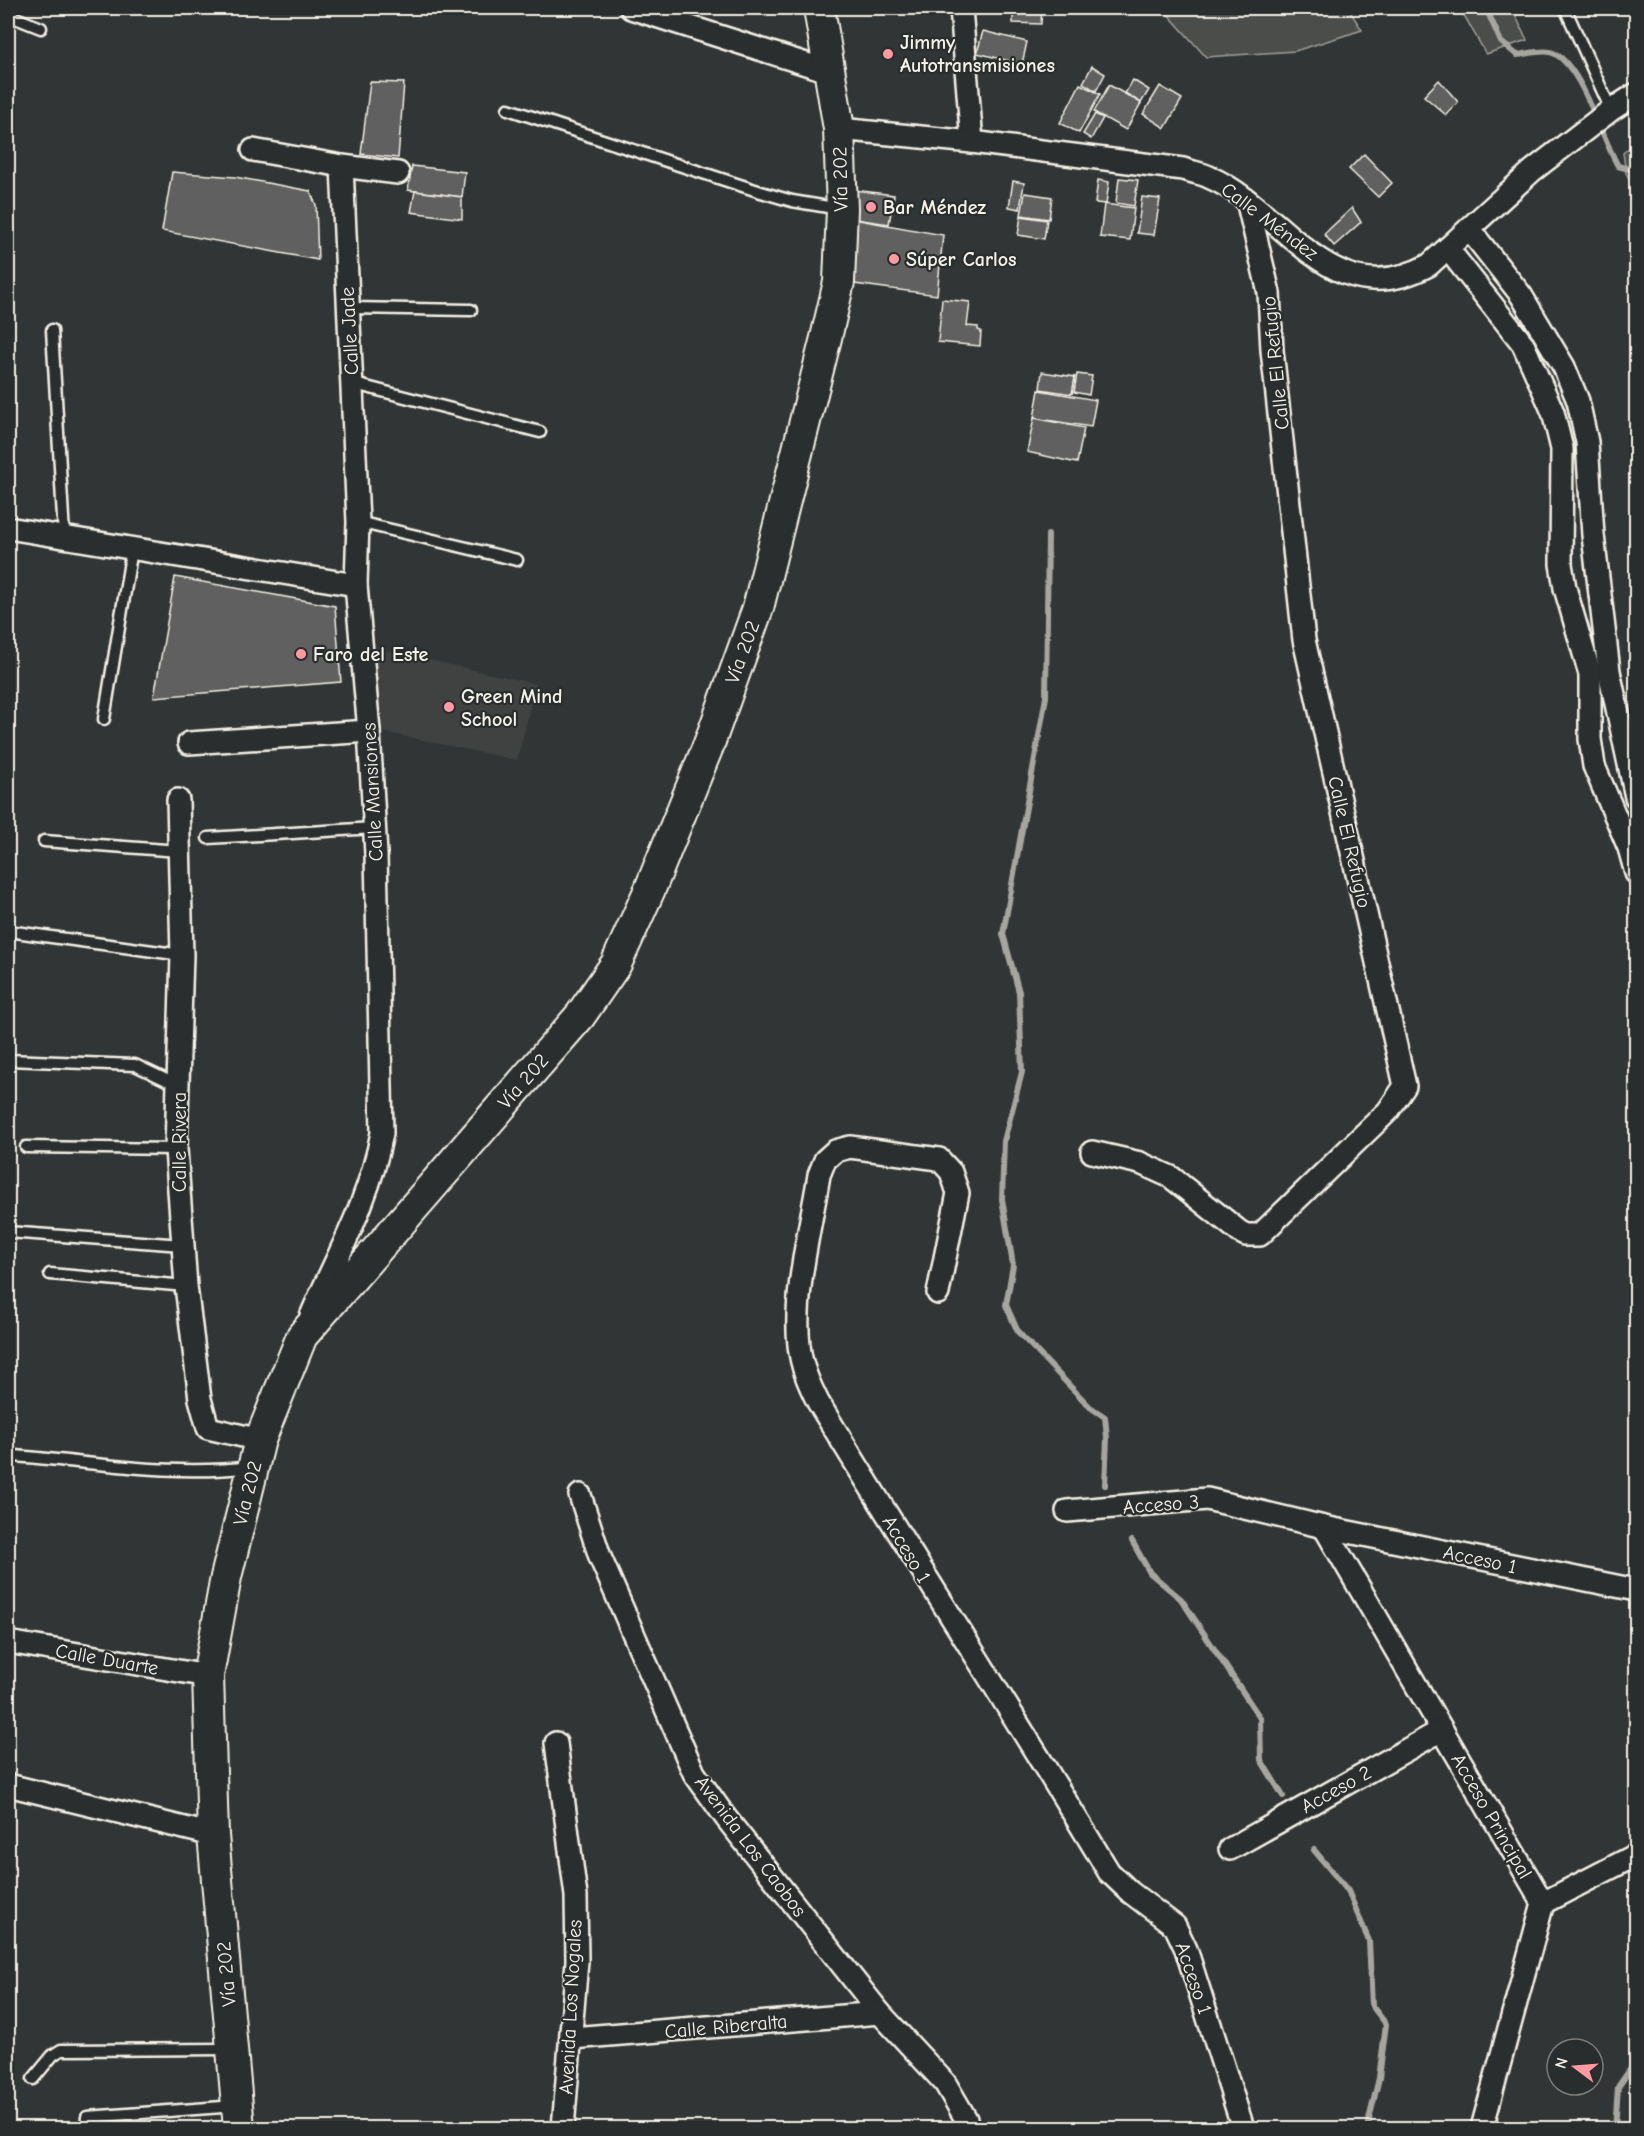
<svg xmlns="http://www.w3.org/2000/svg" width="1644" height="2136" viewBox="0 0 1644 2136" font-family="'Comic Neue',sans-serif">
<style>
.built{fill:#404242}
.green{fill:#4b4d4c;stroke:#a09f9a;stroke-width:1.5}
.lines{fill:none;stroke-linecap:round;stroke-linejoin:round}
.stream{stroke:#a6a5a0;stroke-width:6}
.building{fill:#5f605f;stroke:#f4f1e8;stroke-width:1.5}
.service-casing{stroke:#f4f1e8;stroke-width:15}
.minor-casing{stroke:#f4f1e8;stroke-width:26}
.secondary-casing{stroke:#f4f1e8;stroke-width:34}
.service{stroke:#2a2d2e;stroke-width:10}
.minor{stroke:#2a2d2e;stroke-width:21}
.secondary{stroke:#2a2d2e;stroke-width:30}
.poi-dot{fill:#ff9aa2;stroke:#2a2d2e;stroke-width:2}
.labels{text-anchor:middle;stroke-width:4.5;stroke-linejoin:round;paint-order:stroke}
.poi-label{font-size:20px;font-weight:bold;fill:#f4f1e8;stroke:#2a2d2e;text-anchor:start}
.street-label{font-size:20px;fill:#f4f1e8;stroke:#2a2d2e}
</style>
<rect width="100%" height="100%" fill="#323535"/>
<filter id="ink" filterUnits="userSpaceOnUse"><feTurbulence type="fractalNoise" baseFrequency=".0167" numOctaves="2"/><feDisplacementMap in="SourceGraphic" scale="12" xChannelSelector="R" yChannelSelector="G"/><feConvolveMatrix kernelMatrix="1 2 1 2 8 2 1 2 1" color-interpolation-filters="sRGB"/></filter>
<g filter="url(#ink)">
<!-- built -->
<path class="built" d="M363,645l173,39 -19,76 -148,-31z"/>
<!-- green -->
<g class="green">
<path d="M1170,8h178l14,22 -67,21 -89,6 -40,-45z"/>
<path d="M1460,8h52l15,32 -41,14z"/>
<path d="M1636,142v49l-10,-18 -3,-20z"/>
</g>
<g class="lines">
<!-- stream -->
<g class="stream">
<path d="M1486,8l15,34 16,13c10,-1 24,-5 33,-3 29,6 53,89 68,114l18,5"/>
<path d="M1048,535l-2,162 -43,237 16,58 3,80 -18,69 -2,58 11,66 -7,40 12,27 72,75 15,10 2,21 -2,47"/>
<path d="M1132,1541l18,32 31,26 79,119 1,42 22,36"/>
<path d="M1314,1850l34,41 21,50 3,65 14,18 -7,54 -12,50"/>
<path d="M1615,2128l3,-41 18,-26"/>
</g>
</g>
<!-- building -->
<g class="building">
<path d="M1013,8h29l-1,16 -28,-1z"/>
<path d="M983,31l44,11 -5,22 -45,-11z"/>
<path d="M1092,66l13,8 -9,17 -13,-8z"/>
<path d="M1133,80l16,10 -8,13 -16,-10z"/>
<path d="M1439,80l19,22 -12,13 -22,-19z"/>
<path d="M370,82l34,1 -6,75 -37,-4z"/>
<path d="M1080,84l20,10 -21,39 -19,-10z"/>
<path d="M1109,85l32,18 -15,27 -32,-18z"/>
<path d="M1160,86l22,13 -17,29 -22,-14z"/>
<path d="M1095,114l8,4 -12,21 -8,-5z"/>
<path d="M1364,154l28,29 -14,14 -29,-28z"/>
<path d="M412,166l53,6 -3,25 -54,-7z"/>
<path d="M172,172l63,5 75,14 6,14 2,55 -156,-29z"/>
<path d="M1119,178l19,2 -4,26 -18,-3z"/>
<path d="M1098,180l11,2 -3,22 -11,-1z"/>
<path d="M1013,181l11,2 -4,26 -11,-2z"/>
<path d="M854,190l40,5 -5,29 -41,-6z"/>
<path d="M415,191l47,6v22l-51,-7z"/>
<path d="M1025,193l27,4 -3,22 -28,-4z"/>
<path d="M1142,197l18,2 -6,36 -17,-2z"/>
<path d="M1104,204l30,4 -4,32 -30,-3z"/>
<path d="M1352,208l9,14 -27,24 -10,-12z"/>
<path d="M1021,216l26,4 -3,19 -26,-4z"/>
<path d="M848,218l95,17 -6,60 -90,-12z"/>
<path d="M942,299l28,3 -3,24 11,1v3l3,1 -1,15 -42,-4z"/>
<path d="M1042,372l33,5 -3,17 -32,-5z"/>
<path d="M1077,374l15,2 -3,19 -15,-3z"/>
<path d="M1039,390l57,10 -5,27 -57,-9z"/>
<path d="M1034,418l50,10 -7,35 -50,-11z"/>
<path d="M175,577l160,29 6,76 -187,15z"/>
</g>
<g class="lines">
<!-- service casing -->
<g class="service-casing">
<g id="service">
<path d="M1565,8l46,102"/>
<path d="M8,15l33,13"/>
<path d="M508,109l253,83 31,9 48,8"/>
<path d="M348,308l123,2"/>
<path d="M52,330l12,205"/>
<path d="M351,383l189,49"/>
<path d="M358,522l159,38"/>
<path d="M104,719l28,-170"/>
<path d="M208,838l166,-10"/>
<path d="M44,841l135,10"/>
<path d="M8,931l174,24"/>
<path d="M8,1060l127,5 44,21"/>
<path d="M26,1147l150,2"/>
<path d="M8,1232l174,13"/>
<path d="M50,1274l136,12"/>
<path d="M15,1456c77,6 158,21 235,11"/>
<path d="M33,2079l20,-24 8,-5 168,-1"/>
<path d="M86,2128l1,-11 149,-11"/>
</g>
</g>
<!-- minor casing -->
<g class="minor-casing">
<g id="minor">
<path d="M631,8l197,63"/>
<path d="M961,8l11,134"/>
<path d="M839,129l133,13 211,27c8,3 18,4 26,8 77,33 121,141 220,88l103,-94 79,-61 25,-16"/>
<path d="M253,150l89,16 16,356 -2,63 13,146 7,123 6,279c-13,69 -44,120 -71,183"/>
<path d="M342,166l56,7"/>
<path d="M1469,229l52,66 43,72 14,34 9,41 6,93 16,136 27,126"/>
<path d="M1448,249l75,95 30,68 9,37 -1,115 4,24 25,86v65l4,27 35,82 7,25"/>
<path d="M8,528l348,57"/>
<path d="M189,743l180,-12"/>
<path d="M178,800l4,155 -6,194 10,137 14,113 8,29 52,12"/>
<path d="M1092,1152l48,11 31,14 69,55 6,3h14l128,-124 17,-25 -101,-446 -32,-290 -3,-57 -22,-93"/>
<path d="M938,1293l20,-100 -7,-21 -12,-13 -89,-12 -15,4 -10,9 -6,15c-8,51 -26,119 -20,170 2,21 10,39 19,57 96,158 196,312 291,470l21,20 45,34 11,23 57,179"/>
<path d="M580,1495l20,62 94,216 32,45 154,195 65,70 21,36 2,9"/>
<path d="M1067,1511l140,-12 117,28 312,63"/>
<path d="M1324,1527l219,376 -61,225"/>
<path d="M8,1642l200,34"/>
<path d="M556,1743l20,153 1,65 -14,167"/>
<path d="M8,1785l205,50"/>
<path d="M1230,1849l212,-119"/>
<path d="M1543,1903l93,-48"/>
<path d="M572,2038l308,-25"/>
</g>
</g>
<!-- secondary casing -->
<g class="secondary-casing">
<path id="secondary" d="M239,2128l-26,-293 -5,-159 18,-99 34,-137 42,-104 278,-320 36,-52 34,-75 59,-145 49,-136 68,-270 13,-56 3,-73 -3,-80 -20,-121"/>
</g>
<!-- service -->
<use href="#service" class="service"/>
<!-- minor -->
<use href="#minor" class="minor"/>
<!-- secondary -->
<use href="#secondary" class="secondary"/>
</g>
</g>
<!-- markers -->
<g class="poi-dot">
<circle cx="888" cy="54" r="6"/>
<circle cx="871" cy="207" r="6"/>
<circle cx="894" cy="259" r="6"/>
<circle cx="301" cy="654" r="6"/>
<circle cx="449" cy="707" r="6"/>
</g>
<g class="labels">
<!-- poi labels -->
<g class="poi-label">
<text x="900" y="49">Jimmy<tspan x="900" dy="23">Autotransmisiones</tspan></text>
<text x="883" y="214">Bar Méndez</text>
<text x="906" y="266">Súper Carlos</text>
<text x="313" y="661">Faro del Este</text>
<text x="461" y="703">Green Mind<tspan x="461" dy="23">School</tspan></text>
</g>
<!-- street labels -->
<g class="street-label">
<text transform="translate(840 179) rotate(-91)" y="7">Vía 202</text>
<text transform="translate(1270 221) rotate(37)" y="7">Calle Méndez</text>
<text transform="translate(349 331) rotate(-93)" y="7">Calle Jade</text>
<text transform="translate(1275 363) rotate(-96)" y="7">Calle El Refugio</text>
<text transform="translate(742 652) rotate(-70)" y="7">Vía 202</text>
<text transform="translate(372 792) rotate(-93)" y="7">Calle Mansiones</text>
<text transform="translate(1350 842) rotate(77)" y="7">Calle El Refugio</text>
<text transform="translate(523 1081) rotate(-49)" y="7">Vía 202</text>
<text transform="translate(179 1142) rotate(-90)" y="7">Calle Rivera</text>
<text transform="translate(247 1493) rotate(-76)" y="7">Vía 202</text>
<text transform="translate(1161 1504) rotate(-4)" y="7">Acceso 3</text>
<text transform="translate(907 1549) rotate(59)" y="7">Acceso 1</text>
<text transform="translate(1480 1559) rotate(12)" y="7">Acceso 1</text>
<text transform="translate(107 1659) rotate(10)" y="7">Calle Duarte</text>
<text transform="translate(1336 1789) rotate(-29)" y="7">Acceso 2</text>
<text transform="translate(1492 1816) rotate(60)" y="7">Acceso Principal</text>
<text transform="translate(751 1846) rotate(53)" y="7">Avenida Los Caobos</text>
<text transform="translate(226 1974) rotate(-95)" y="7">Vía 202</text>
<text transform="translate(1194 1978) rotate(71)" y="7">Acceso 1</text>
<text transform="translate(570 2007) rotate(-87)" y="7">Avenida Los Nogales</text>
<text transform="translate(726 2026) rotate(-5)" y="7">Calle Riberalta</text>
</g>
</g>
<!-- margin -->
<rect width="1644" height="2136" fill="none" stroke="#2a2d2e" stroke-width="30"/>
<rect x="15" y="15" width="1614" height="2106" fill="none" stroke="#f4f1e8" stroke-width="2" filter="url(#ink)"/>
<!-- north arrow -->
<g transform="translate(1575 2067) rotate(286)"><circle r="28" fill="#2a2d2e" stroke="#7b7b78" stroke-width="1.5"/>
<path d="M0-4.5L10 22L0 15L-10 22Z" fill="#ff9aa2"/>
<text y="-9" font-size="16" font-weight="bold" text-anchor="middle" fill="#f4f1e8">N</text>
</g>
</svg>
